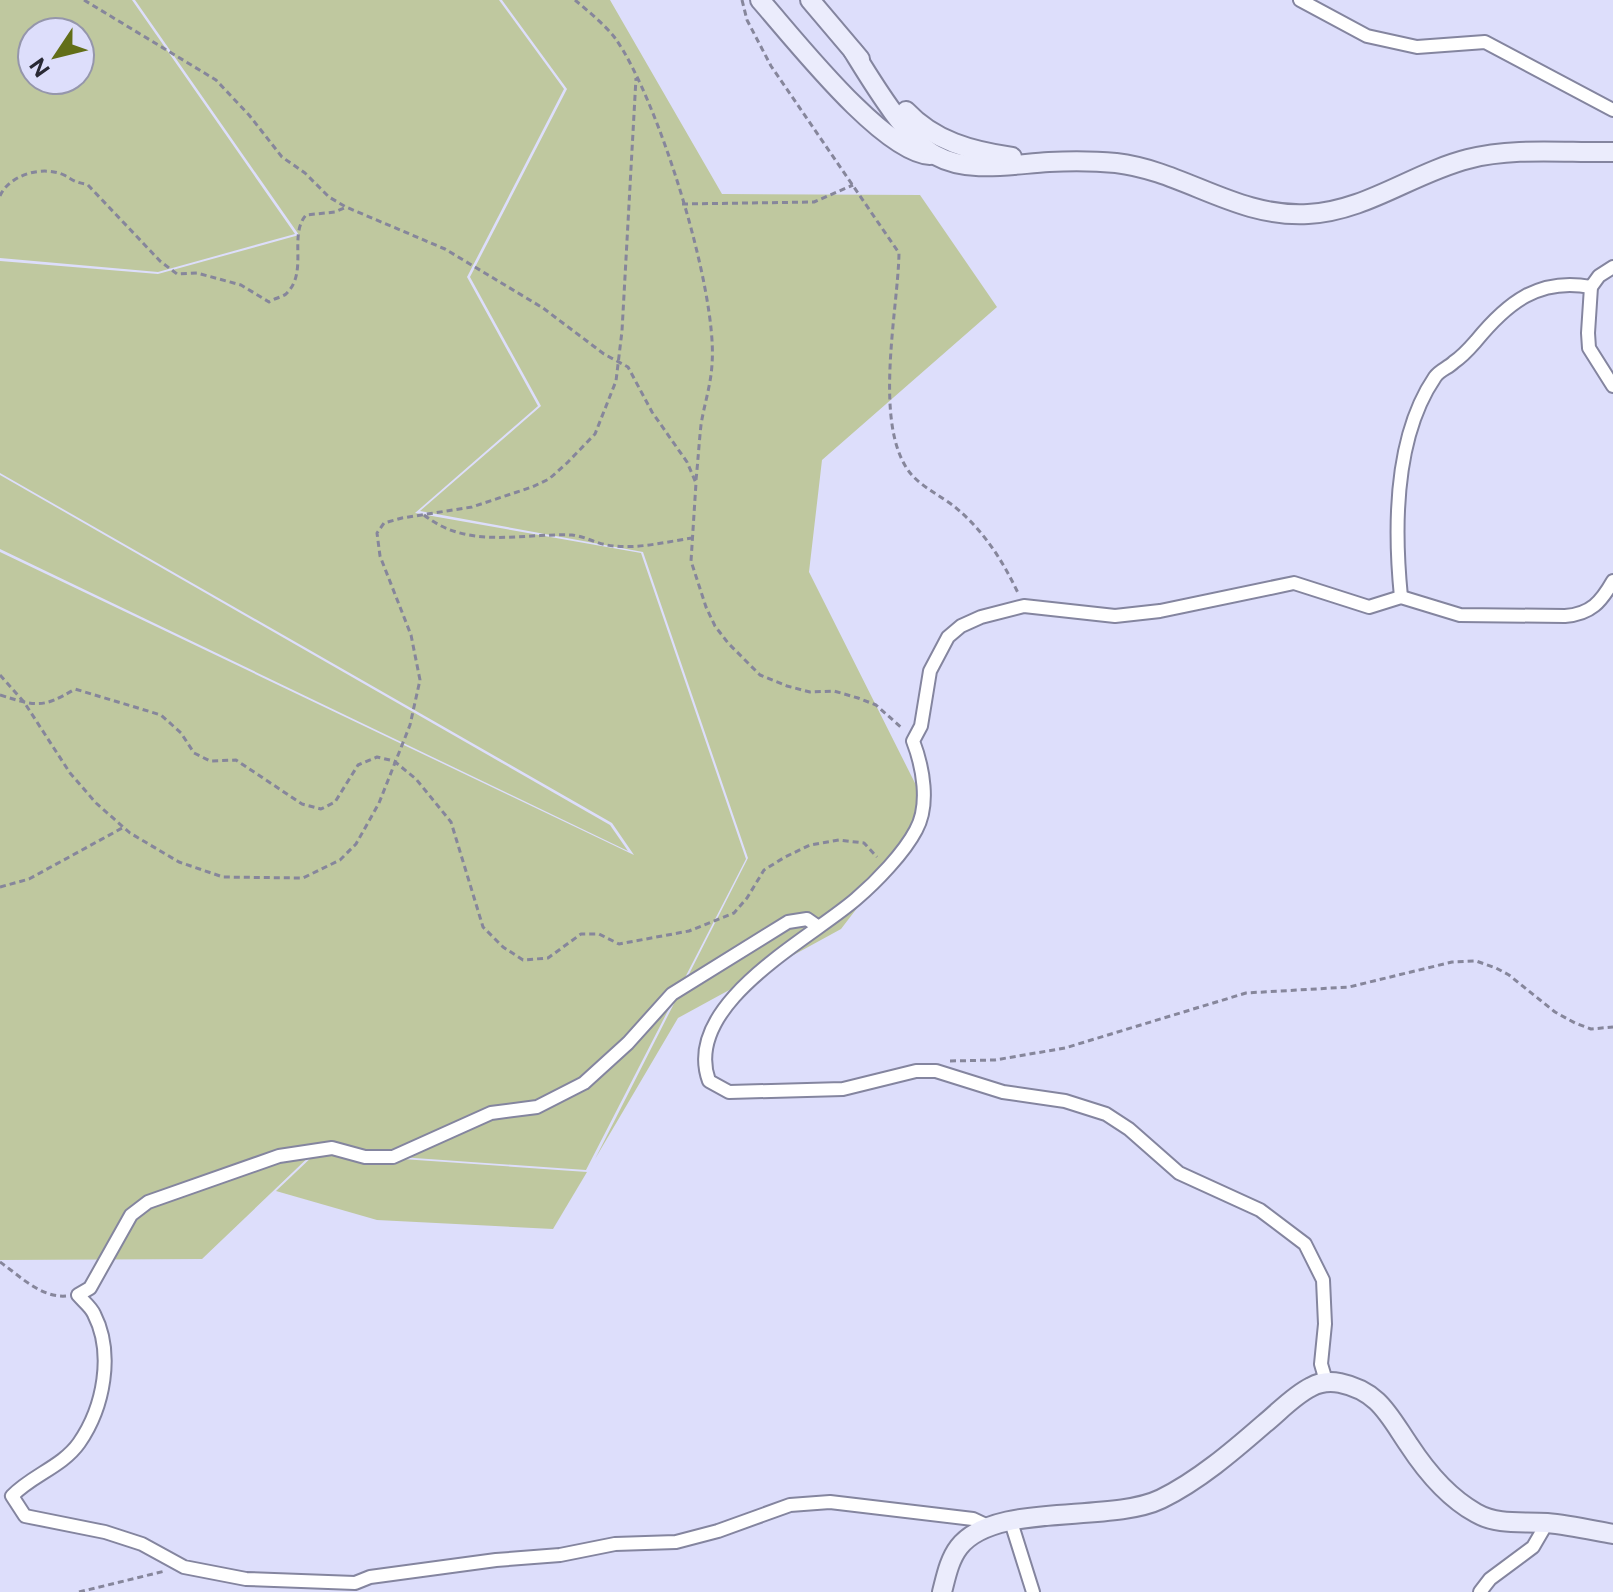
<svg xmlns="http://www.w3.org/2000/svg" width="1613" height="1592" viewBox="0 0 1613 1592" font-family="'Public Sans',sans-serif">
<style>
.green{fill:#bfc89f;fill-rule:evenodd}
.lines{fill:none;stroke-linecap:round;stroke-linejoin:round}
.street-casing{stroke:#84859f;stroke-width:16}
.secondary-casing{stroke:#84859f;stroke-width:22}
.path{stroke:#86869b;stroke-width:3;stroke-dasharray:6 4;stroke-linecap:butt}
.street{stroke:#fff;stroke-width:12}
.secondary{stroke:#ebecfc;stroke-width:18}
</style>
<rect width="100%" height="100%" fill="#dddefb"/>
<!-- green -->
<g class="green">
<path d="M0,0h132l163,234 -137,38 -158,-14zM32,32h48v48h-48z"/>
<path d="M135,0h364l65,89 -97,188 71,129 -123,107 226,40 105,306 -160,311 -271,-19 -113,108 -202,1v-708l634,303 -22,-32 -612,-350v-212l158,13 141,-39z"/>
<path d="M502,0h108l112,194 198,1 77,112 -175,153 -13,112 121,241 -89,116 -163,89 -83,141 153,-301 -105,-306 -223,-41 121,-105 -71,-129 97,-188z"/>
<path d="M0,475l610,350 18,26 -628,-302z"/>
<path d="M316,1153l271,19 -34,57 -176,-9 -101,-29z"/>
</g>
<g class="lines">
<!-- street casing -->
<g class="street-casing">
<g id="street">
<path d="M1300,0l67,36 50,11 68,-5 128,68"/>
<path d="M1613,267l-14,9 -8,11 -3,46 1,15 24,38"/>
<path d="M1401,597c-7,-70 -7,-160 34,-220 5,-7 13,-9 19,-15 9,-6 15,-13 22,-21 31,-38 63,-64 115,-54"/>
<path d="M817,926l-10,-7 -19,3 -116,72 -44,49 -44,40 -47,24 -46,6 -98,44h-28l-33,-9 -53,8 -131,46 -17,13 -41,73 -12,7c5,6 13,12 16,19 20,39 10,93 -15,129 -17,24 -47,32 -67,53l13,20 80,16 37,12 42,23 62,12 109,4 15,-6 126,-17 64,-5 55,-11 61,-2 42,-11 72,-26 40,-3 143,17 17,8"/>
<path d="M1326,1381l-5,-17 4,-40 -2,-44 -18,-36 -45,-34 -81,-37 -50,-44 -23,-15 -41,-13 -62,-9 -67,-21h-20l-73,18 -114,3 -20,-11c-28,-77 101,-142 147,-182 20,-17 48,-46 60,-69 14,-25 7,-63 -3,-89l8,-15 9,-55 18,-34 13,-11 20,-9 43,-11 91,10 45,-5 134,-28 75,24 32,-10 59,18 105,1c26,-2 36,-14 48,-35"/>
<path d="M1011,1522l22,70"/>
<path d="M1480,1592l10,-13 43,-32 14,-24"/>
</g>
</g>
<!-- secondary casing -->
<g class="secondary-casing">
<g id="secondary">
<path d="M760,0c32,36 123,153 170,155"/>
<path d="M810,0l50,59"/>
<path d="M853,51c18,29 53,88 82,104 34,19 78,9 114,7 22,-1 45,-1 67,1 68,8 120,55 192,51 58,-3 105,-41 160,-55 46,-12 98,-6 145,-7"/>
<path d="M906,111c28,30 65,40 106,46"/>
<path d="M942,1592c4,-15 7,-32 17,-45 36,-46 150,-23 202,-48 37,-18 72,-48 103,-75 15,-12 29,-28 47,-37 9,-5 18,-6 29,-4 39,8 49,33 69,62 17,26 40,53 67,68 23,13 47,8 71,10 22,2 44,7 66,11"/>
</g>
</g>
<!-- path -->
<g class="path">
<path d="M84,0l132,80 33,35 33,42 23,16 24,24 17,10 99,42 98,59 61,46 24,13 24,45 35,50 9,21 -5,78 15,46 9,19 13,17 32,32 27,11 23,6 24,-1 24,7 18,7 27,24"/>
<path d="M575,0c13,11 30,25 40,38 43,60 103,253 97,326 -1,21 -8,41 -11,61 -2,18 -3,36 -5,55"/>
<path d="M742,0l5,20 24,46 128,187c-1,58 -27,174 12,221 11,13 30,22 44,33 29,24 48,54 64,88"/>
<path d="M0,196c9,-21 42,-31 64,-21 9,5 12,8 23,9l73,77 17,13 20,-1 44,12 28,17c4,-3 13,-5 17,-8 23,-22 2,-58 20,-79l29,-3 9,-4"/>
<path d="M682,204l132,-2 39,-17"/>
<path d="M424,515c44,35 97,18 148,20 12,1 23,8 35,10 28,5 58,-3 85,-7"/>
<path d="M0,675l24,27 46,71 26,30 34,30 49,29 44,15 80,1 37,-18 16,-16 23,-41 31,-78 10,-45 -9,-45 -31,-79 -3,-23 7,-10 18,-5 70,-11 60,-20 17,-8 18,-16 28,-29 21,-53 6,-50 14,-253"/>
<path d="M0,695c36,11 42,14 75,-6l86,26 20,18 13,20 16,8 26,-1 66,44 19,5 14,-7 23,-37 19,-8 17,4 22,18 35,43 32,105 20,20 20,13 25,-2 33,-24h18l20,10 70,-13 45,-18 13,-15 17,-28 21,-13 25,-12 29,-5 25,3 13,14"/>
<path d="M0,887l29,-8 95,-52"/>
<path d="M950,1061l45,-1 70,-12 181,-55 103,-6 103,-25 24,-1 20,7 13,7 46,37 20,11 16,6 22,-2"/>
<path d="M0,1262c20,14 41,36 66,34"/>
<path d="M79,1592l86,-21"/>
</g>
<!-- street -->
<use href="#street" class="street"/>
<!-- secondary -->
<use href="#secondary" class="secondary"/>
</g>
<!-- north arrow -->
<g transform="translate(56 56) rotate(235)"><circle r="38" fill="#dddefb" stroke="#9596ab" stroke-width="2"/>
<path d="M0-6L14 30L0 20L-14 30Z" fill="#626e18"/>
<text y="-12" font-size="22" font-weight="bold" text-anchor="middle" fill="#292934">N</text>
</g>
</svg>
